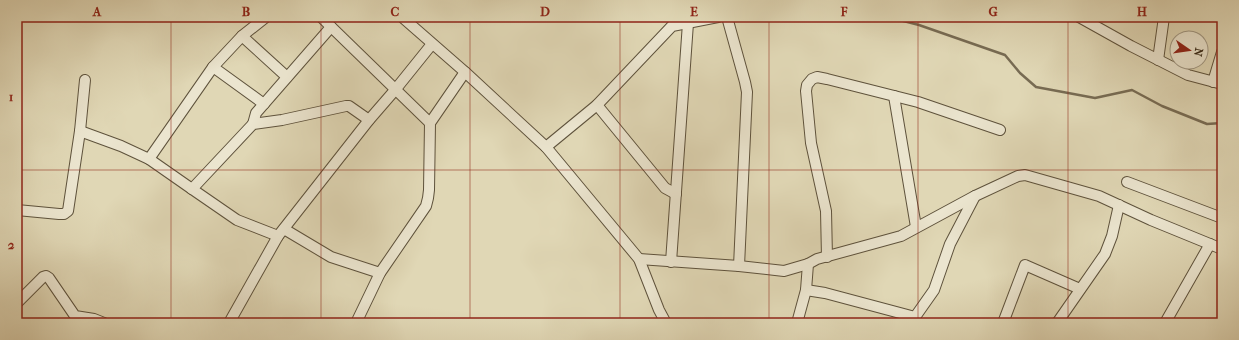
<svg xmlns="http://www.w3.org/2000/svg" width="1239" height="340" viewBox="0 0 1239 340" font-family="'IM FELL French Canon',serif">
<style>
.lines{fill:none;stroke-linecap:round;stroke-linejoin:round}
.stream{stroke:#776b53;stroke-width:2.5}
.minor-casing{stroke:#5e523c;stroke-width:12}
.minor{stroke:#ebe5cf;stroke-width:10}
.grid{fill:none;stroke:#8f2418;stroke-width:1;stroke-opacity:0.55}
.neatline{fill:none;stroke:#8f2418;stroke-width:1.5}
.grid-label{font-size:13px;text-anchor:middle;font-weight:bold;fill:#8f2418}
</style>
<rect width="100%" height="100%" fill="#e0d7b5"/>
<filter id="stains"><feTurbulence type="fractalNoise" baseFrequency=".005" numOctaves="4"/><feColorMatrix values="0 0 0 0 .2 0 0 0 0 .09 0 0 0 0 .02 0 0 0 .5 -.17"/></filter>
<radialGradient id="worn" r=".72"><stop offset=".6" stop-color="#630" stop-opacity="0"/><stop offset="1" stop-color="#630" stop-opacity=".3"/></radialGradient>
<g class="lines">
<!-- stream -->
<g class="stream">
<path d="M139,17h3"/>
<path d="M888,17l31,8 86,30 15,18 16,14 59,11 37,-8 30,16 45,18 15,-1"/>
</g>
<!-- minor casing -->
<g class="minor-casing">
<g id="minor">
<path d="M321,17l109,106"/>
<path d="M402,17l63,55 81,75 93,112 20,51 7,13"/>
<path d="M727,17l18,65 2,10 -8,174"/>
<path d="M1079,17l52,29 57,29 34,9"/>
<path d="M242,36l45,41"/>
<path d="M1158,60l6,-43"/>
<path d="M213,67l51,37"/>
<path d="M1213,82l9,-30"/>
<path d="M894,96l22,131"/>
<path d="M597,105l68,83 11,6"/>
<path d="M253,124l3,-11 75,-86"/>
<path d="M80,131l41,15 28,13 43,30 45,31 41,16"/>
<path d="M546,147l51,-42 75,-79 46,-9"/>
<path d="M149,159l64,-92 29,-31 24,-19"/>
<path d="M1127,182l95,36"/>
<path d="M192,189l61,-65 29,-4 64,-14h3l20,14"/>
<path d="M17,210l42,4h5l4,-3 12,-80 5,-51"/>
<path d="M284,229l47,28 49,16"/>
<path d="M827,257l-1,-46 -15,-68 -5,-52 1,-6 5,-6 5,-2 10,2 91,23 82,28"/>
<path d="M639,259l100,7 45,5 24,-7"/>
<path d="M671,262l17,-239"/>
<path d="M806,290l19,3 90,24 19,-27 16,-46 25,-48"/>
<path d="M17,303l26,-26 3,-1 3,2 26,38 19,3 10,4"/>
<path d="M229,323l49,-87 91,-116 26,-30 37,-46"/>
<path d="M356,323l24,-50 46,-67 2,-8 1,-8 1,-67 35,-51"/>
<path d="M797,323l9,-33 2,-26 9,-5 84,-23 74,-40 43,-20 7,-1 74,21 52,24 71,29"/>
<path d="M1003,323l22,-58 55,24"/>
<path d="M1057,323l48,-69 7,-18 7,-31"/>
<path d="M1165,323l45,-79"/>
</g>
</g>
<!-- minor -->
<use href="#minor" class="minor"/>
</g>
<!-- grid -->
<path class="grid" d="M171,17v306M321,17v306M470,17v306M620,17v306M769,17v306M918,17v306M1068,17v306M17,170h1205"/>
<!-- margin -->
<rect width="1239" height="340" fill="none" stroke="#e0d7b5" stroke-width="44"/>
<!-- north arrow -->
<g transform="translate(1189 50) rotate(103)"><circle r="19" fill="#ebe5cf" stroke="#a19884"/>
<path d="M0-3L7 15L0 10L-7 15Z" fill="#8f2418"/>
<text y="-6" font-size="11" font-weight="bold" text-anchor="middle" fill="#332513">N</text>
</g>
<rect x="22" y="22" width="1195" height="296" class="neatline"/>
<g class="grid-label">
<text x="97" y="16">A</text>
<text x="246" y="16">B</text>
<text x="395" y="16">C</text>
<text x="545" y="16">D</text>
<text x="694" y="16">E</text>
<text x="844" y="16">F</text>
<text x="993" y="16">G</text>
<text x="1142" y="16">H</text>
<text x="11" y="101">1</text>
<text x="11" y="249">2</text>
</g>
<rect width="100%" height="100%" filter="url(#stains)"/>
<rect width="100%" height="100%" fill="url(#worn)"/>
</svg>
